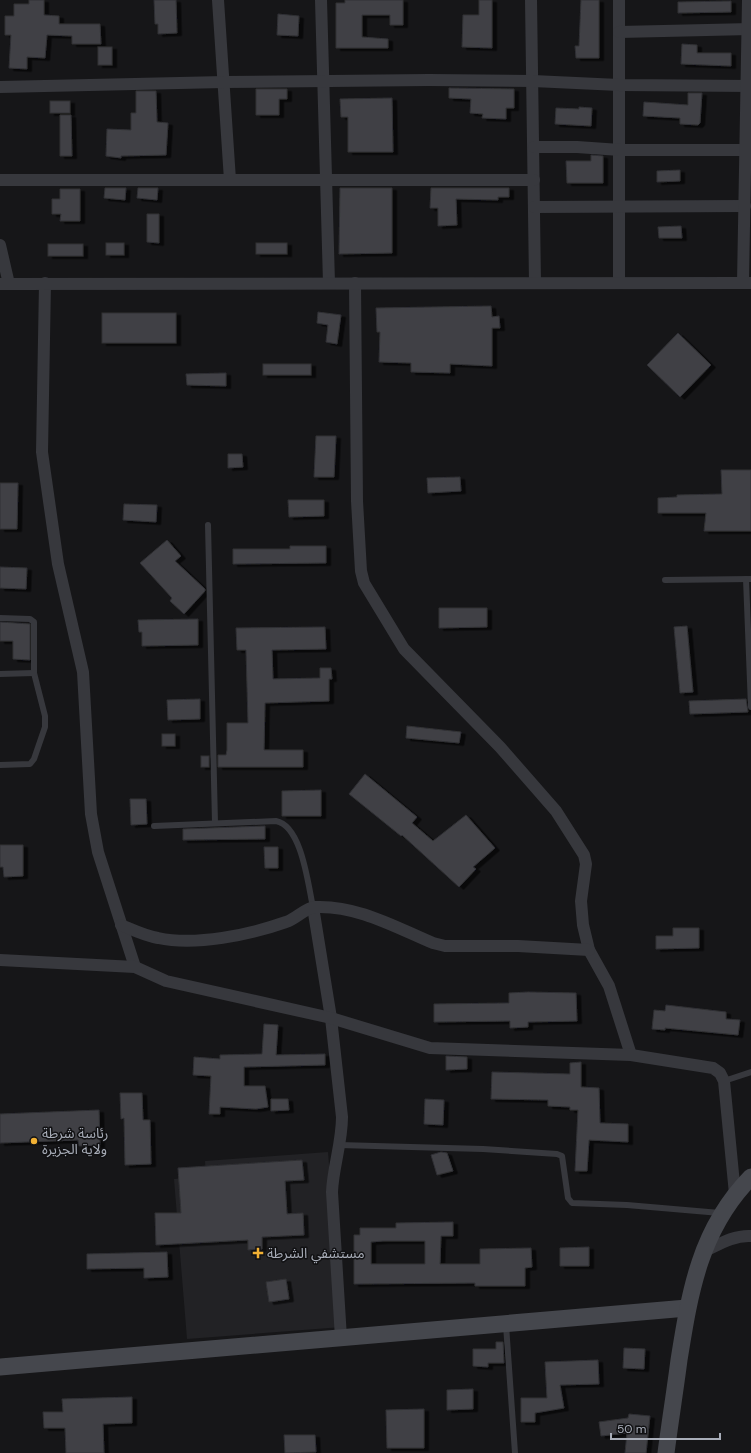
<svg xmlns="http://www.w3.org/2000/svg" width="751" height="1453" viewBox="0 0 751 1453" font-family="'DM Sans','Noto Sans Arabic',sans-serif">
<defs>
<filter id="shadow"><feDropShadow dx="4.5" dy="2.5" stdDeviation="0" flood-color="#0009"/></filter>
</defs>
<rect width="100%" height="100%" fill="#161618"/>
<path fill="#222225" d="M 328,1152 L 342,1327 L 187,1339 L 174,1179 L 206,1176 L 205,1161 Z"/>
<g fill="#404145" stroke="#303034" fill-rule="evenodd" filter="url(#shadow)">
<path d="M 29,0 L 44,0 L 44,15 L 59,16 L 59,24 L 100,24 L 101,44 L 72,44 L 72,36 L 47,35 L 45,58 L 27,57 L 27,69 L 9,68 L 11,35 L 5,35 L 5,16 L 14,16 L 14,4 L 29,4 Z"/>
<path d="M 154,0 L 176,0 L 177,33 L 158,34 L 158,24 L 155,24 Z"/>
<path d="M 345,0 L 403,0 L 403,25 L 390,25 L 390,15 L 362,15 L 362,37 L 388,39 L 388,48 L 336,48 L 336,3 L 345,3 Z"/>
<path d="M 479,0 L 492,0 L 492,48 L 462,47 L 463,15 L 479,15 Z"/>
<path d="M 581,0 L 599,0 L 599,58 L 576,58 L 575,46 L 579,46 Z"/>
<path d="M 731,1 L 731,12 L 678,13 L 678,2 Z"/>
<path d="M 278,14 L 299,16 L 298,36 L 277,35 Z"/>
<path d="M 682,44 L 697,45 L 697,53 L 731,53 L 731,66 L 681,64 Z"/>
<rect x="98" y="47" width="14" height="18"/>
<path d="M 449,88 L 514,89 L 514,108 L 506,108 L 506,119 L 482,118 L 483,114 L 470,113 L 471,99 L 449,98 Z"/>
<path d="M 256,89 L 287,89 L 287,99 L 279,99 L 279,115 L 256,115 Z"/>
<path d="M 136,91 L 156,91 L 157,122 L 168,123 L 166,155 L 121,156 L 121,158 L 106,156 L 107,129 L 131,130 L 131,113 L 136,113 Z"/>
<path d="M 688,93 L 702,93 L 700,123 L 698,125 L 680,124 L 680,118 L 643,116 L 644,102 L 688,105 Z"/>
<path d="M 392,98 L 393,152 L 348,152 L 348,117 L 341,117 L 340,99 Z"/>
<rect x="50" y="101" width="20" height="12"/>
<path d="M 579,107 L 592,108 L 591,126 L 555,124 L 556,108 L 579,109 Z"/>
<path d="M 60,115 L 71,115 L 72,156 L 60,156 Z"/>
<path d="M 591,155 L 603,156 L 603,183 L 567,183 L 566,161 L 591,161 Z"/>
<path d="M 680,170 L 680,181 L 657,182 L 657,171 Z"/>
<path d="M 105,188 L 126,188 L 125,200 L 104,198 Z"/>
<path d="M 138,188 L 158,188 L 157,200 L 137,198 Z"/>
<path d="M 340,188 L 392,188 L 392,253 L 339,254 Z"/>
<path d="M 431,188 L 509,188 L 509,197 L 498,197 L 498,200 L 456,199 L 457,225 L 438,226 L 438,208 L 430,208 Z"/>
<path d="M 60,189 L 80,189 L 80,221 L 60,221 L 61,214 L 52,214 L 52,199 L 60,199 Z"/>
<path d="M 147,214 L 159,214 L 159,243 L 147,242 Z"/>
<path d="M 681,226 L 682,238 L 659,238 L 658,227 Z"/>
<rect x="106" y="243" width="18" height="12"/>
<rect x="256" y="243" width="31" height="11"/>
<rect x="48" y="244" width="35" height="12"/>
<path d="M 491,306 L 492,317 L 499,316 L 500,328 L 492,328 L 492,366 L 450,364 L 450,373 L 411,372 L 411,363 L 379,362 L 380,332 L 377,332 L 376,308 Z"/>
<path d="M 318,312 L 341,315 L 337,344 L 326,342 L 328,325 L 317,323 Z"/>
<rect x="102" y="313" width="74" height="30"/>
<path d="M 678,333 L 711,365 L 680,397 L 647,365 Z"/>
<rect x="263" y="364" width="48" height="11"/>
<path d="M 226,373 L 226,386 L 187,385 L 186,374 Z"/>
<path d="M 316,436 L 336,436 L 334,477 L 314,477 Z"/>
<path d="M 228,454 L 242,454 L 243,467 L 228,468 Z"/>
<path d="M 721,470 L 751,470 L 751,531 L 704,531 L 706,513 L 658,513 L 658,498 L 677,497 L 677,495 L 722,494 Z"/>
<path d="M 460,477 L 461,491 L 428,493 L 427,478 Z"/>
<path d="M 0,483 L 18,483 L 17,529 L 0,529 Z"/>
<path d="M 288,500 L 324,500 L 324,516 L 289,517 Z"/>
<path d="M 124,504 L 157,505 L 156,522 L 123,520 Z"/>
<path d="M 167,540 L 181,556 L 175,561 L 205,589 L 205,591 L 184,614 L 170,601 L 172,598 L 140,563 Z"/>
<path d="M 290,546 L 326,546 L 326,563 L 233,564 L 233,549 L 290,549 Z"/>
<path d="M 0,567 L 27,568 L 26,589 L 0,588 Z"/>
<path d="M 439,608 L 487,608 L 487,627 L 439,628 Z"/>
<path d="M 198,619 L 198,645 L 142,646 L 142,632 L 139,632 L 138,620 Z"/>
<path d="M 0,622 L 30,624 L 30,660 L 13,659 L 13,641 L 0,641 Z"/>
<path d="M 687,626 L 693,692 L 680,693 L 674,627 Z"/>
<path d="M 325,627 L 326,649 L 272,650 L 273,679 L 320,678 L 320,668 L 331,668 L 332,679 L 329,679 L 329,701 L 265,703 L 264,750 L 303,750 L 303,767 L 218,767 L 218,755 L 226,755 L 227,750 L 227,723 L 248,723 L 246,650 L 237,650 L 236,628 Z"/>
<path d="M 200,699 L 200,719 L 168,720 L 167,700 Z"/>
<path d="M 746,699 L 748,712 L 690,714 L 689,701 Z"/>
<path d="M 407,726 L 461,732 L 459,743 L 406,738 Z"/>
<rect x="162" y="734" width="13" height="12"/>
<rect x="201" y="756" width="8" height="11"/>
<path d="M 365,774 L 417,817 L 412,823 L 433,841 L 466,815 L 495,848 L 473,867 L 476,869 L 459,887 L 402,835 L 401,836 L 349,794 Z"/>
<path d="M 321,790 L 321,816 L 282,816 L 282,791 Z"/>
<path d="M 130,799 L 146,799 L 147,824 L 131,825 Z"/>
<path d="M 265,826 L 265,839 L 183,840 L 183,829 Z"/>
<path d="M 0,845 L 23,845 L 23,876 L 4,877 L 3,867 L 0,867 Z"/>
<path d="M 264,847 L 278,847 L 278,868 L 265,868 Z"/>
<path d="M 673,928 L 699,928 L 699,948 L 656,949 L 656,936 L 673,936 Z"/>
<path d="M 528,992 L 576,993 L 577,1021 L 528,1022 L 528,1027 L 510,1028 L 510,1021 L 434,1022 L 434,1004 L 509,1003 L 509,993 Z"/>
<path d="M 666,1005 L 726,1012 L 726,1019 L 740,1020 L 738,1035 L 665,1028 L 665,1030 L 652,1029 L 654,1010 L 665,1011 Z"/>
<path d="M 264,1024 L 278,1025 L 276,1055 L 325,1054 L 325,1065 L 244,1067 L 244,1086 L 265,1086 L 268,1107 L 256,1109 L 220,1107 L 220,1114 L 209,1114 L 211,1076 L 193,1075 L 194,1057 L 220,1059 L 220,1055 L 262,1054 Z"/>
<path d="M 446,1056 L 467,1057 L 467,1069 L 446,1070 Z"/>
<path d="M 581,1062 L 581,1087 L 599,1088 L 600,1123 L 628,1124 L 628,1142 L 589,1140 L 587,1171 L 575,1171 L 578,1110 L 570,1110 L 570,1107 L 548,1106 L 548,1100 L 491,1099 L 492,1072 L 570,1074 L 570,1063 Z"/>
<path d="M 120,1093 L 142,1093 L 143,1120 L 150,1120 L 151,1164 L 125,1165 L 124,1118 L 121,1119 Z"/>
<path d="M 271,1099 L 288,1099 L 289,1110 L 271,1111 Z"/>
<path d="M 425,1099 L 444,1100 L 443,1125 L 424,1124 Z"/>
<path d="M 99,1110 L 100,1145 L 79,1146 L 78,1140 L 0,1143 L 0,1114 Z"/>
<path d="M 441,1152 L 447,1153 L 453,1171 L 437,1175 L 431,1155 Z"/>
<path d="M 302,1160 L 304,1180 L 285,1181 L 287,1214 L 303,1213 L 304,1235 L 262,1237 L 262,1249 L 248,1250 L 248,1240 L 156,1245 L 155,1213 L 181,1213 L 178,1168 Z"/>
<path d="M 453,1222 L 453,1236 L 441,1236 L 440,1264 L 480,1264 L 480,1249 L 531,1248 L 532,1267 L 525,1268 L 525,1286 L 475,1286 L 475,1283 L 354,1284 L 354,1235 L 360,1235 L 360,1228 L 396,1228 L 396,1223 ZM 383,1241 L 425,1241 L 425,1264 L 371,1264 L 371,1242 Z"/>
<path d="M 589,1247 L 589,1266 L 560,1266 L 560,1248 Z"/>
<path d="M 167,1252 L 168,1277 L 144,1278 L 144,1268 L 87,1269 L 87,1254 Z"/>
<path d="M 286,1279 L 289,1299 L 269,1302 L 266,1282 Z"/>
<path d="M 496,1342 L 503,1342 L 504,1363 L 488,1363 L 488,1367 L 473,1366 L 473,1349 L 496,1349 Z"/>
<path d="M 624,1348 L 645,1349 L 644,1369 L 623,1368 Z"/>
<path d="M 598,1360 L 599,1384 L 560,1385 L 564,1408 L 535,1413 L 535,1422 L 521,1422 L 521,1398 L 547,1398 L 545,1362 Z"/>
<path d="M 473,1389 L 473,1409 L 447,1410 L 447,1390 Z"/>
<path d="M 132,1397 L 132,1423 L 103,1424 L 104,1453 L 66,1453 L 65,1428 L 44,1428 L 43,1412 L 63,1412 L 62,1399 Z"/>
<path d="M 424,1409 L 424,1448 L 387,1448 L 386,1410 Z"/>
<path d="M 629,1414 L 650,1416 L 646,1453 L 625,1453 L 627,1433 L 601,1436 L 599,1422 L 628,1418 Z"/>
<path d="M 284,1435 L 315,1435 L 316,1452 L 285,1453 Z"/>
</g>
<g fill="none" stroke-linecap="round" stroke-linejoin="round">
<g stroke="#37383d" stroke-width="6">
<path d="M 208,525 L 215,823"/>
<path d="M 746,579 L 751,707"/>
<path d="M 665,580 L 751,579"/>
<path d="M 0,618 L 30,619 L 34,622 L 34,673 L 45,716 L 45,727 L 34,759 L 30,764 L 0,765"/>
<path d="M 0,674 L 34,673"/>
<path d="M 154,826 L 276,821 C 302,826 308,885 313,907"/>
<path d="M 724,1081 L 751,1072"/>
<path d="M 339,1145 L 483,1149 L 557,1154 L 562,1156 L 568,1198 L 572,1203 L 627,1205 L 720,1213"/>
<path d="M 506,1325 L 515,1453"/>
</g>
<g stroke="#37383d" stroke-width="12">
<path d="M 218,0 L 230,180"/>
<path d="M 321,0 L 329,283"/>
<path d="M 531,0 L 535,283"/>
<path d="M 619,0 L 619,283"/>
<path d="M 619,32 L 751,29"/>
<path d="M 0,87 L 224,82 L 429,80 L 533,81 L 619,85 L 751,86"/>
<path d="M 534,147 L 577,147 L 620,150 L 746,150"/>
<path d="M 0,180 L 534,180"/>
<path d="M 534,207 L 745,206"/>
<path d="M 0,245 L 9,284"/>
<path d="M 45,283 L 42,452 L 58,564 L 83,672 L 91,814 L 98,852 L 135,967"/>
<path d="M 355,283 L 357,501 L 361,571 L 364,583 L 404,649 L 500,747 L 556,811 L 584,855 L 586,864 L 581,901 L 583,925 L 589,950 L 609,986 L 631,1055"/>
<path d="M 743,283 L 748,0"/>
<path d="M 0,284 L 751,283"/>
<path d="M 313,907 L 331,1018 L 342,1117 C 342,1143 333,1167 332,1192 L 341,1338"/>
<path d="M 121,925 C 133,930 145,936 158,938 C 196,946 249,935 286,922 C 296,919 305,908 315,907 C 357,905 395,927 433,943 L 445,946 L 518,946 L 589,950"/>
<path d="M 0,960 L 135,967 L 166,981 L 331,1018 L 430,1048 L 631,1055 L 713,1068 L 720,1073 L 724,1081 L 735,1194"/>
<path d="M 703,1252 C 718,1245 733,1235 751,1236"/>
</g>
<g stroke="#45474d" stroke-width="17">
<path d="M 0,1367 L 687,1308"/>
<path d="M 666,1453 C 670,1422 675,1391 679,1360 C 690,1291 700,1229 751,1177"/>
</g>
</g>
<g fill="#f2b134" stroke="#111113" stroke-width="1.5">
<circle cx="34" cy="1141" r="4"/>
<path d="M256 1247h4v4h4v4h-4v4h-4v-4h-4v-4h4z"/>
</g>
<g text-anchor="middle" stroke-width="3" stroke-linejoin="round" paint-order="stroke">
<g font-size="14" fill="#a8adb8" stroke="#111113" text-anchor="start">
<text x="42" y="1138">رئاسة شرطة<tspan x="42" dy="16">ولاية الجزيرة</tspan></text>
<text x="267" y="1258">مستشفي الشرطة</text>
</g>
</g>
<path d="M611 1433v6h109v-6" fill="none" stroke="#a8adb8" stroke-width="2"/>
<text x="617" y="1433" font-size="12" fill="#a8adb8" stroke="#111113" stroke-width="3" paint-order="stroke">50 m</text>
</svg>
